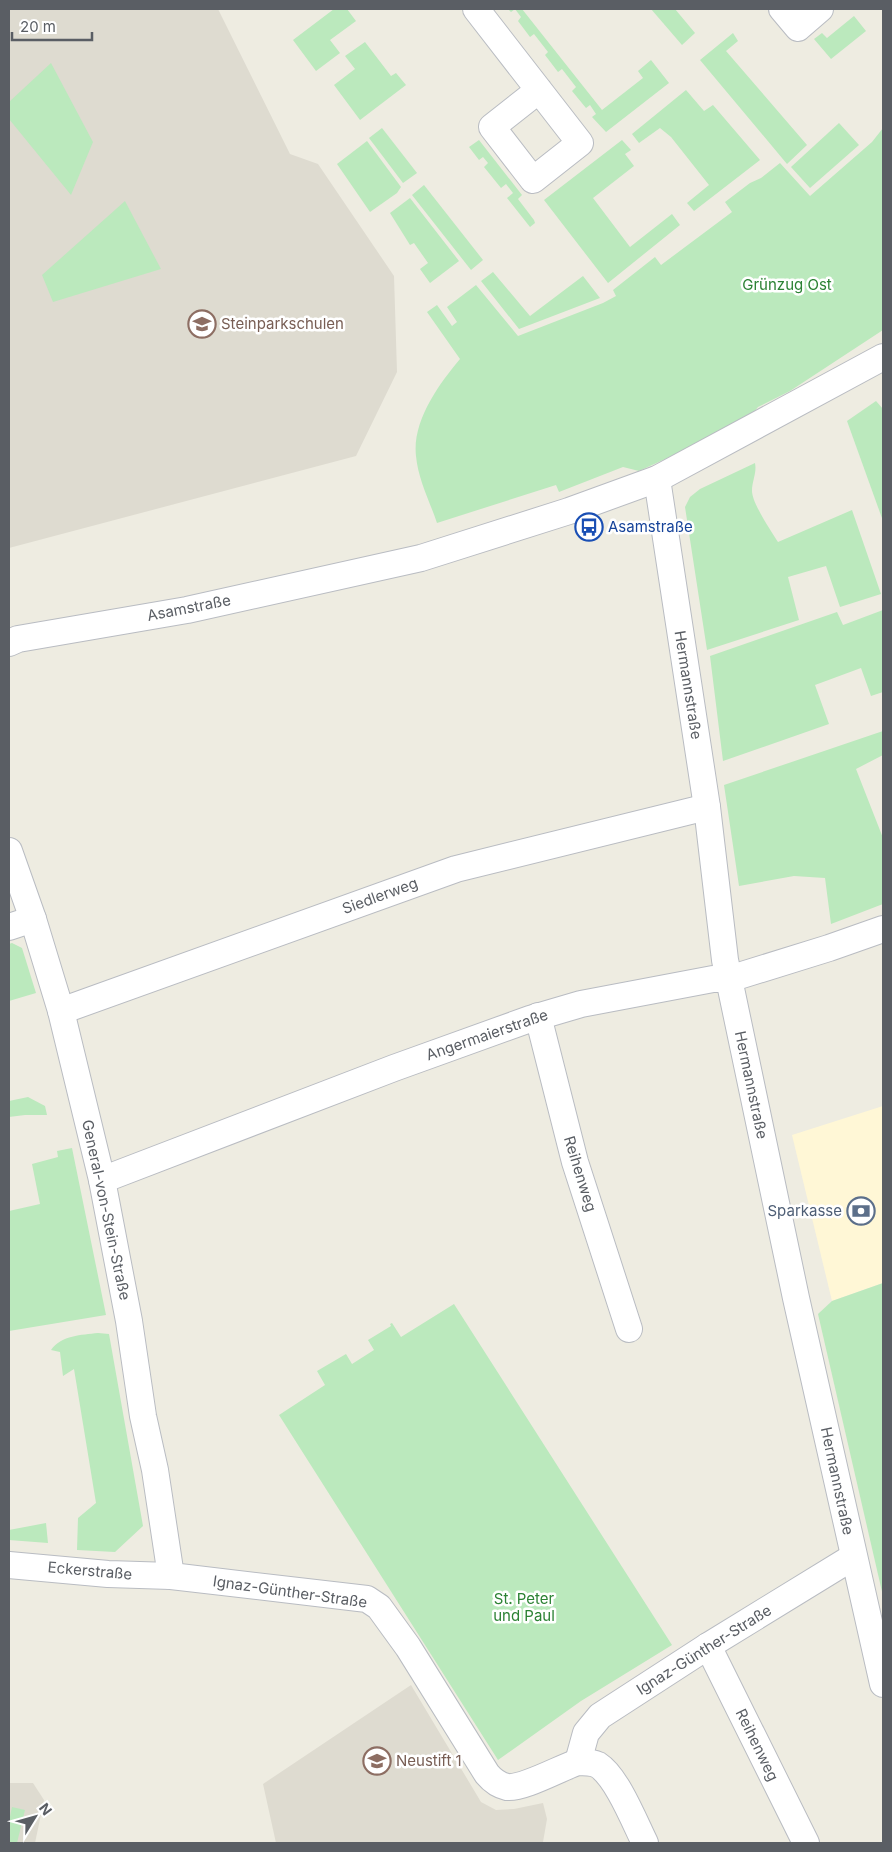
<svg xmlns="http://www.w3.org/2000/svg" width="892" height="1852" viewBox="0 0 892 1852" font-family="Inter,sans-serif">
<rect width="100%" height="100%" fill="#eeece1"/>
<path fill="#fff7d6" d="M 883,1106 L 883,1283 L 832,1301 L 792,1135 Z"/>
<g fill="#dedbd0">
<path d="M 9,9 L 218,9 L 290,154 L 318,164 L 394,276 L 397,372 L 356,456 L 9,548 Z"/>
<path d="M 411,1685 L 481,1802 L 496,1810 L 514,1809 L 543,1803 L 547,1819 L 543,1842 L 276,1843 L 263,1784 Z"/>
<path d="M 9,1783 L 33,1783 L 44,1800 L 35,1843 L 9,1843 Z"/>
</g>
<g fill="#bbe9bd">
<path d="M 334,9 L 347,9 L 356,21 L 330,40 L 340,53 L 316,71 L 293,40 Z"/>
<path d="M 508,9 L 522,9 L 602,110 L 643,78 L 638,71 L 651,60 L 669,83 L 606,132 L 592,117 L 596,114 L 590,105 L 586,108 L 572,91 L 576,87 L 562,69 L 558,72 L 545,55 L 548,52 L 534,34 L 530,37 L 518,21 L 521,17 L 515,9 L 511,12 Z"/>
<path d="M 651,9 L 675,9 L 695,33 L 682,45 Z"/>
<path d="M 854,16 L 866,31 L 831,59 L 814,39 L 822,33 L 827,38 Z"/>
<path d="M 733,33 L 738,41 L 726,51 L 807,145 L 787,164 L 700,60 Z"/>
<path d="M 365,42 L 391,76 L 396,73 L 406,85 L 360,120 L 334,85 L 355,69 L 345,56 Z"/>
<path d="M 51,63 L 93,142 L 71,195 L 9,119 L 9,102 Z"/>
<path d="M 686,90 L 704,111 L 713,105 L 760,160 L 694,211 L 687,203 L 709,185 L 671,137 L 660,128 L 639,143 L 632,134 Z"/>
<path d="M 839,123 L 859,145 L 810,188 L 791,167 Z"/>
<path d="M 382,128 L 417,173 L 403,183 L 369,138 Z"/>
<path d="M 883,128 L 883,330 L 790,391 L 758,407 L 746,422 L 639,471 L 623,467 L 559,492 L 556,485 L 437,523 C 430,502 418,479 416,456 C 412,421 439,384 460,359 L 427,312 L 437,305 L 452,326 L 457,322 L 447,307 L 476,285 L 518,336 L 603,303 L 616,296 L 613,290 L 655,257 L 661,265 L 732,212 L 725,202 L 750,183 L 761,178 L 780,163 L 810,196 L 872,142 Z"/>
<path d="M 479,140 L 522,195 L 518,199 L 534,220 L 535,223 L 530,227 L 507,198 L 513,193 L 506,184 L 501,188 L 484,167 L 488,163 L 483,157 L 479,160 L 469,147 Z"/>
<path d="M 622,140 L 631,150 L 625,154 L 634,166 L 593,198 L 630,247 L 672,214 L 680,225 L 608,283 L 544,200 Z"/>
<path d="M 367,141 L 401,187 L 397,193 L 370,212 L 337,164 Z"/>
<path d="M 424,185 L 483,260 L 471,270 L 412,195 Z"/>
<path d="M 410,198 L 459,261 L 430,283 L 420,269 L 428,263 L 414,243 L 410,245 L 390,213 Z"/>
<path d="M 125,201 L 161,269 L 53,302 L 42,275 Z"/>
<path d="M 493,272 L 530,316 L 583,276 L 600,298 L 519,329 L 481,281 Z"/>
<path d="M 876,401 L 883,409 L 883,521 L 847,421 Z"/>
<path d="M 755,463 C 757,473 752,481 752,491 C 752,503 771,531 778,542 L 852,510 L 881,594 L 840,607 L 826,566 L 788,577 L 799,620 L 707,650 L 685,507 L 690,497 L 700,489 Z"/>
<path d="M 883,610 L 883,692 L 871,696 L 861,668 L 815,685 L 829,724 L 723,761 L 710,656 L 837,612 L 843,625 Z"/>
<path d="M 883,731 L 883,755 L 856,769 L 883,838 L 883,904 L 831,924 L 825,878 L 794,876 L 739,886 L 724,785 Z"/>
<path d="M 12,943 L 22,948 L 36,993 L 9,1001 L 9,944 Z"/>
<path d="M 28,1097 L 45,1106 L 47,1115 L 25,1115 L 9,1117 L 9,1101 Z"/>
<path d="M 72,1148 L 106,1315 L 9,1331 L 9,1211 L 40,1204 L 32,1164 L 58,1157 L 57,1151 Z"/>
<path d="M 883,1283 L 883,1596 L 818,1314 L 832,1301 Z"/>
<path d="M 454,1304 L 672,1645 L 581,1701 L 498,1760 L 279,1415 L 325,1385 L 317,1371 L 346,1354 L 352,1364 L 374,1350 L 368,1340 L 391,1326 L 390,1324 L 392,1323 L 401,1337 Z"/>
<path d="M 98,1333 L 109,1334 L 143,1526 L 115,1552 L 77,1550 L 78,1518 L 96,1503 L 74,1369 L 63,1376 L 60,1352 L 51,1350 C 62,1335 81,1335 98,1333 Z"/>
<path d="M 46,1523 L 48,1543 L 9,1540 L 9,1530 Z"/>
<path d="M 12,1807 L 25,1810 L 17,1843 L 9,1843 L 9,1821 Z"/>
</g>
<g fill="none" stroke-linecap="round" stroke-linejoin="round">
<g stroke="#b9bcc2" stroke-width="28">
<g id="street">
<path d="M 476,9 L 580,143 L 533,180 L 492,127 L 539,90"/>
<path d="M 782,9 L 798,28 L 820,9"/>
<path d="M 657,479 L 707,807 L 725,960 L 796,1298 L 883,1684"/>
<path d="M 9,643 L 18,639 L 187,610 L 421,558 L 569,511 L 657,479 L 883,357"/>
<path d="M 9,851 L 33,919 L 61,1011 L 102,1180 L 129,1321 L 143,1416 L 155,1470 L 171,1576"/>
<path d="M 9,927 L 33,919"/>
<path d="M 61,1011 L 456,869 L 707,807"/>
<path d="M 538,1016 L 575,1162 L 629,1329"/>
<path d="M 102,1180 L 394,1068 L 530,1019 L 581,1004 L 713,979 L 729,979 L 829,948 L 883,929"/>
<path d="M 9,1565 L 108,1574 L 171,1576 L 367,1599 L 379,1607 L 408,1647 L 487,1774 C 492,1780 498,1785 507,1787 C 523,1789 560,1768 578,1762 C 585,1762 592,1762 598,1765 C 617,1777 635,1823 645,1843"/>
<path d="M 708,1646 L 806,1843"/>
<path d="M 578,1762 L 586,1733 L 600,1716 L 708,1646 L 853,1557"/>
</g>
</g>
<use href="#street" stroke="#fff" stroke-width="26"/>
</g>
<defs>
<g id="school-ring" transform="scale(1.4375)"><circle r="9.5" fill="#fff" stroke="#8d6e63" stroke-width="1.5"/><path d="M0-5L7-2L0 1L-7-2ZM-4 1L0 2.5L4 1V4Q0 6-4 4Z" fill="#8d6e63"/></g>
<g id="bus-ring" transform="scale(1.4375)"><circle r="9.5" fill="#fff" stroke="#1a4fb4" stroke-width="1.5"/><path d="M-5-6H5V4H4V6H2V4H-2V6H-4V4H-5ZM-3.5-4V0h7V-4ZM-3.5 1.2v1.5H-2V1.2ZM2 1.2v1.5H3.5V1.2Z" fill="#1a4fb4"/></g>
<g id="bank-ring" transform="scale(1.4375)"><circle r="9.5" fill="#fff" stroke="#5c6f8a" stroke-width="1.5"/><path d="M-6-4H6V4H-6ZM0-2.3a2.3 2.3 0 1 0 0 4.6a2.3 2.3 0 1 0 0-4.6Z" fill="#5c6f8a"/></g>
</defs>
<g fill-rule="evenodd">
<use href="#school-ring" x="202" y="324"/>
<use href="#bus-ring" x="589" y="527"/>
<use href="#bank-ring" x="861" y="1211"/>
<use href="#school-ring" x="377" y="1761"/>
</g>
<g text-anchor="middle" stroke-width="5" stroke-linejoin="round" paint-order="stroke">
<g font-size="15" fill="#2c8234" stroke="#fff">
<text x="787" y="290">Grünzug Ost</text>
<text x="524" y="1604">St. Peter<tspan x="524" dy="17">und Paul</tspan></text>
</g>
<g font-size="15" fill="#785e54" stroke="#fff" text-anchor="start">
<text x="221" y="329">Steinparkschulen</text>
<text x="396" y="1766">Neustift 1</text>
</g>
<g font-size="15" fill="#164399" stroke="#fff" text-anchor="start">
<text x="608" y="532">Asamstraße</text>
</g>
<g font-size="15" fill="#5a5e64" stroke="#fff">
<text transform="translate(189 608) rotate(-11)" y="5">Asamstraße</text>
<text transform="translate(688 685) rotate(81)" y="5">Hermannstraße</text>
<text transform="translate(380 896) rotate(-20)" y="5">Siedlerweg</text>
<text transform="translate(487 1035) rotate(-19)" y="5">Angermaierstraße</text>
<text transform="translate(751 1085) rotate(78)" y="5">Hermannstraße</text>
<text transform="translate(580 1174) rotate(73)" y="5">Reihenweg</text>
<text transform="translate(106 1210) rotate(78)" y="5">General-von-Stein-Straße</text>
<text transform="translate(837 1481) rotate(78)" y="5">Hermannstraße</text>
<text transform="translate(90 1571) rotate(5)" y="5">Eckerstraße</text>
<text transform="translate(290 1592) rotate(8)" y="5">Ignaz-Günther-Straße</text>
<text transform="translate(704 1650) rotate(-32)" y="5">Ignaz-Günther-Straße</text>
<text transform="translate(757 1745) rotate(64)" y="5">Reihenweg</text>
</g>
<g font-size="15" fill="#4e5e75" stroke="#fff" text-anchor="end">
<text x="842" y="1216">Sparkasse</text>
</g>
</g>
<rect width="892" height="1852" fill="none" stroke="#5a5e64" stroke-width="20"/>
<g transform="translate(35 1817) rotate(53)" stroke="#ffffff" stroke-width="4" paint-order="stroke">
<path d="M0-4L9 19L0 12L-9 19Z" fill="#5a5e64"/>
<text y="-8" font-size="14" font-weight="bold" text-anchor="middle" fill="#5a5e64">N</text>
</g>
<path d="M12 32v8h80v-8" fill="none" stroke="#5a5e64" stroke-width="2.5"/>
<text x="20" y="32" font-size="15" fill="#5a5e64" stroke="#ffffff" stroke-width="4" paint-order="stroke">20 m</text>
</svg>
